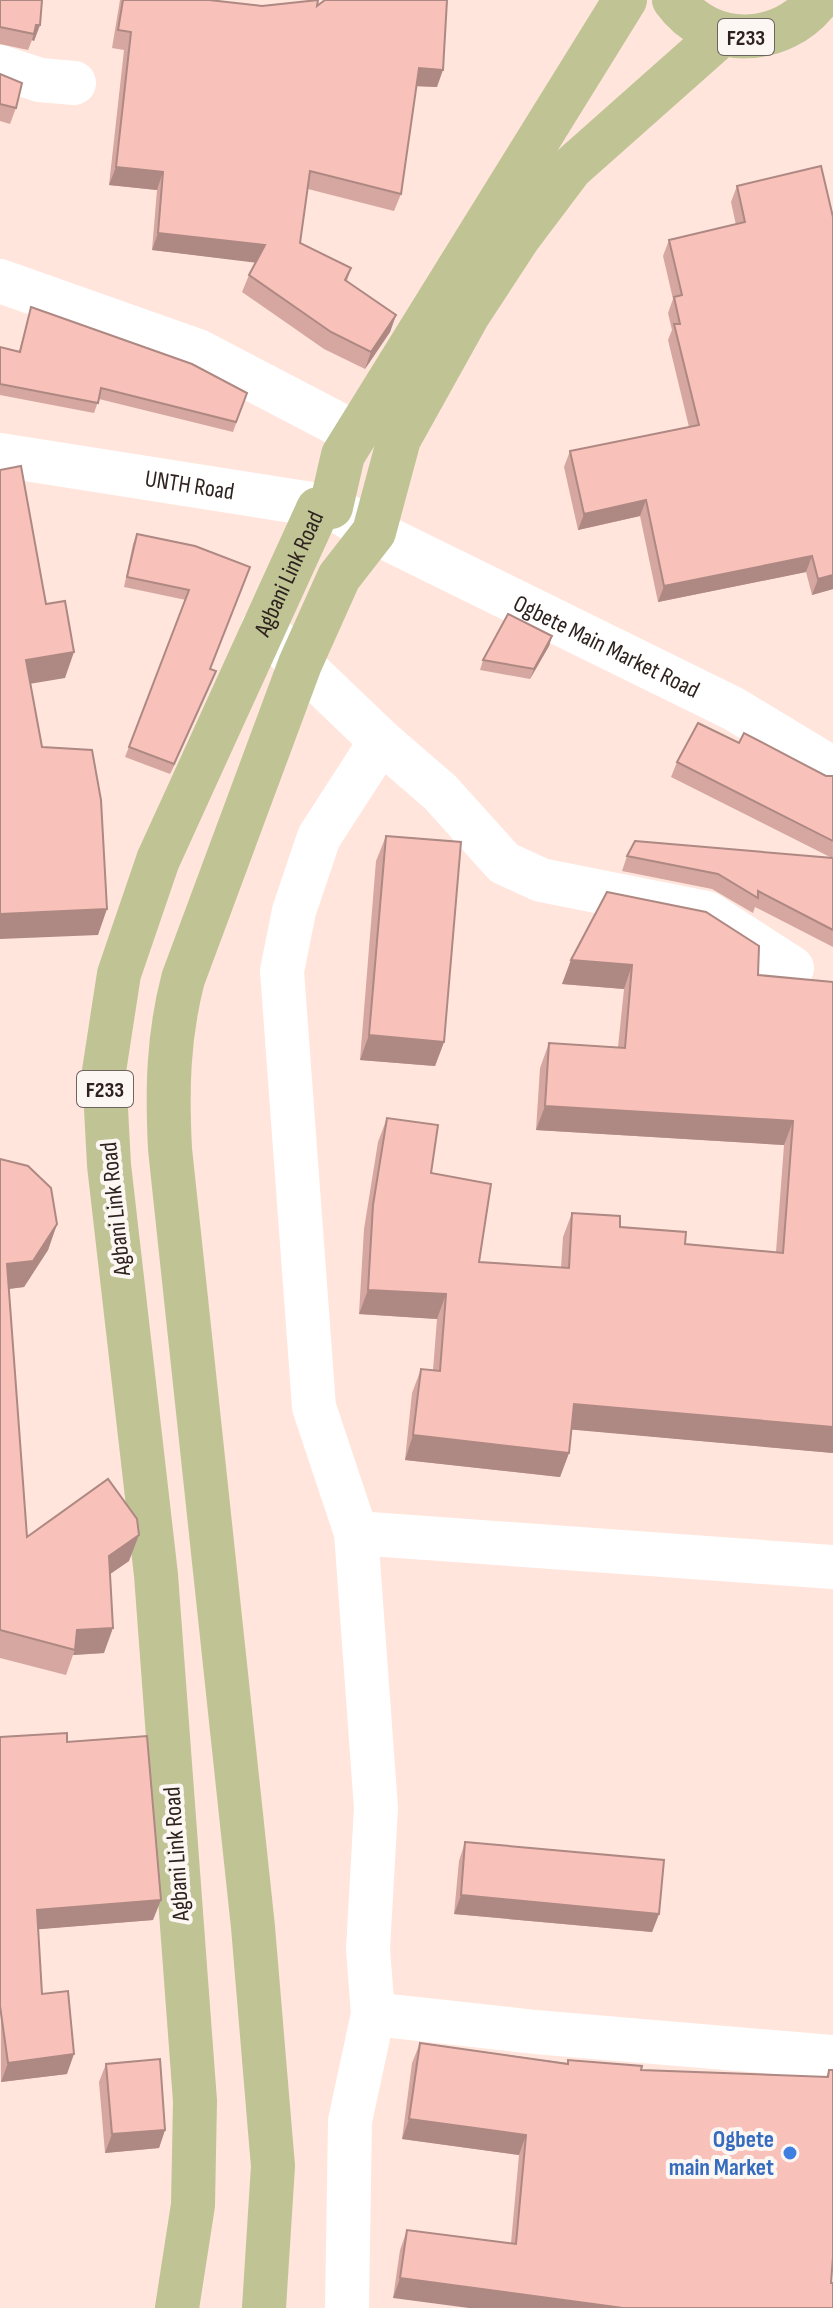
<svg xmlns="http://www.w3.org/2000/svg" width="833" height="2308" viewBox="0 0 833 2308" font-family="'Sofia Sans Condensed',sans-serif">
<rect width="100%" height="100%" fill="#ffe5dc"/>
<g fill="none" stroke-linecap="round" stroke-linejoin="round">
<g stroke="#fff" stroke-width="44">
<path d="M 0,67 L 40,80 L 74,83"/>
<path d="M 0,281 L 198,351 L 355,433"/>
<path id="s1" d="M 0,455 L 331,507 L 374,532 L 734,709 L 833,769"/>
<path d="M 263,628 L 381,741 L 440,792 L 504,863 L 541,880 L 707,913 L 792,968"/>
<path d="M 356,1533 L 833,1567"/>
<path d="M 373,2014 L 368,1949 L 376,1808 L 356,1533 L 314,1407 L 282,971 L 294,911 L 319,837 L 381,741"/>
<path d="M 347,2308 L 350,2121 L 373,2014 L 535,2032 L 833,2057"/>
</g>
<g stroke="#c0c495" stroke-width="44">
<path d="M 674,0 C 710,50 782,47 818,0"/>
<path id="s2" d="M 177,2308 L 193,2205 L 195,2101 L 156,1575 L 109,1165 L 104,1071 L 119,974 L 158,860 L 318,509 L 331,507 L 343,455 L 625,0"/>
<path d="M 264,2308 L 273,2166 L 270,2131 L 253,1927 L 170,1149 C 167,1089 168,1037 183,979 L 300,664 L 339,577 L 374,532 L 399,439 L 468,315 L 519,237 L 571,168 L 722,34"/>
</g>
</g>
<g fill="#d5a7a0">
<path d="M 0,0 L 40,25 L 34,41 L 32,40 L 28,50 L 0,44 Z"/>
<path d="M 120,0 L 209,0 L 262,6 L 317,6 L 437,87 L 416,86 L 401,194 L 394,211 L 308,189 L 300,243 L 351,268 L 347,281 L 396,315 L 390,332 L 365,369 L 324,349 L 242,292 L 249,275 L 255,262 L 152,250 L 157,190 L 109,185 L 124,50 L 112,48 Z"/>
<path d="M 0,74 L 16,108 L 10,124 L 0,121 Z"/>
<path d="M 737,186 L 833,217 L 833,589 L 812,595 L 806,572 L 658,602 L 640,516 L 578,530 L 564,467 L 570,451 L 689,427 L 668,340 L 672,330 L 668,313 L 673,299 L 663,256 L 669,240 L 736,225 L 731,202 Z"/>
<path d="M 31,307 L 247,393 L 233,432 L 99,399 L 94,413 L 0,395 L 0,347 L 19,351 Z"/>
<path d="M 137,534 L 195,546 L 210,669 L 216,671 L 170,774 L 125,757 L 186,600 L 124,587 L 133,544 Z"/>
<path d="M 552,636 L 549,646 L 530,679 L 480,670 L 483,660 Z"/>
<path d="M 739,743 L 826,776 L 833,776 L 833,947 L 755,907 L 753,913 L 712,889 L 622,871 L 627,856 L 832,858 L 671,777 L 677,762 Z"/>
<path d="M 386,836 L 444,1042 L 435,1066 L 360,1060 L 376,861 Z"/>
<path d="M 571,960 L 833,982 L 833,1453 L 571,1429 L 569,1453 L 560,1477 L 405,1460 L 412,1393 L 421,1369 L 433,1370 L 437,1319 L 359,1314 L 364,1229 L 378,1142 L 387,1118 L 431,1173 L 479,1262 L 561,1268 L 563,1237 L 572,1213 L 685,1244 L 776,1252 L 784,1145 L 536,1130 L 540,1068 L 549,1043 L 618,1047 L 624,989 L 562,984 Z"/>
<path d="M 0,1159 L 57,1224 L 48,1250 L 24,1287 L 9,1289 L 27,1537 L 129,1561 L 110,1574 L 104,1653 L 73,1655 L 66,1675 L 0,1658 Z"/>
<path d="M 0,1737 L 67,1742 L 153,1920 L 38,1929 L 42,1994 L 67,2074 L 1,2082 Z"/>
<path d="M 465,1842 L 659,1914 L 652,1932 L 454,1914 L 459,1861 Z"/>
<path d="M 420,2043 L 567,2063 L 568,2060 L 641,2070 L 826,2077 L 829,2070 L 833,2257 L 393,2298 L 400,2250 L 407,2230 L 511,2243 L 519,2155 L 402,2139 L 412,2063 Z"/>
<path d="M 106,2064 L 165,2130 L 159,2148 L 105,2153 L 99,2082 Z"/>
</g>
<g fill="#ae8882">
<path d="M 36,25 L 40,25 L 34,41 L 32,40 Z"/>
<path d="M 419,68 L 443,70 L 437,87 L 412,86 Z"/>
<path d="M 116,167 L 163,172 L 157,190 L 109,185 Z"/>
<path d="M 158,233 L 265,245 L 258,263 L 152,250 Z"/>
<path d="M 396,315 L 390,332 L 365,369 L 371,352 Z"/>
<path d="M 646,500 L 640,516 L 578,530 L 584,514 Z"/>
<path d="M 812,556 L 806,572 L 658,602 L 664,586 Z"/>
<path d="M 833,575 L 833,589 L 812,595 L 818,579 Z"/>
<path d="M 552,636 L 549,646 L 530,679 L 534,669 Z"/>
<path d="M 74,652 L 65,678 L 17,686 L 26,660 Z"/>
<path d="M 216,671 L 212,681 L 170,774 L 174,764 Z"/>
<path d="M 107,909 L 98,935 L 0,939 L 0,914 Z"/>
<path d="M 571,960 L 632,965 L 624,989 L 562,984 Z"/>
<path d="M 369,1035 L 444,1042 L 435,1066 L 360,1060 Z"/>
<path d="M 545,1106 L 793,1121 L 784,1145 L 536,1130 Z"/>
<path d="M 57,1224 L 48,1250 L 24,1287 L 0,1290 L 7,1264 Z"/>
<path d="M 368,1290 L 446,1294 L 437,1319 L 359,1314 Z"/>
<path d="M 574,1404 L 833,1427 L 833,1453 L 565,1429 Z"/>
<path d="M 413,1435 L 569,1453 L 560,1477 L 405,1460 Z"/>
<path d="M 139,1535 L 129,1561 L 100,1581 L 109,1556 Z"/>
<path d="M 113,1628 L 104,1653 L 73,1655 L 75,1650 L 77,1630 Z"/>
<path d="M 461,1895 L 659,1914 L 652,1932 L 454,1914 Z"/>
<path d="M 161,1900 L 153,1920 L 30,1930 L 37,1910 Z"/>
<path d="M 74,2054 L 67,2074 L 1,2082 L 8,2063 Z"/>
<path d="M 409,2119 L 526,2135 L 519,2155 L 402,2139 Z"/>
<path d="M 165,2130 L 159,2148 L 105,2153 L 112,2134 Z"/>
<path d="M 400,2278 L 623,2308 L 469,2308 L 393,2298 Z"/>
</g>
<g fill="#f8c2ba" stroke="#ae8882" stroke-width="2">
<path d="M 0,0 L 42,0 L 40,25 L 36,25 L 34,34 L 0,27 Z"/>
<path d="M 123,0 L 209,0 L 262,6 L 318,0 L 317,6 L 325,0 L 447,0 L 443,70 L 419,68 L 401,194 L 310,171 L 300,243 L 351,268 L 345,280 L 396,315 L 371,352 L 331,332 L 249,275 L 265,245 L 158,233 L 163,172 L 116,167 L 131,32 L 118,30 Z"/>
<path d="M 0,74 L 22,83 L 16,108 L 0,104 Z"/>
<path d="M 821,166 L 833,217 L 833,575 L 818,579 L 812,556 L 664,586 L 646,500 L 584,514 L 570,451 L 699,425 L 674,324 L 680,324 L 674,297 L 682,295 L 669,240 L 745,222 L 737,186 Z"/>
<path d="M 31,307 L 192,364 L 247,393 L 236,422 L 101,388 L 98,403 L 0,384 L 0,347 L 20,352 Z"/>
<path d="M 21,466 L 46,604 L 65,601 L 74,652 L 26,660 L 42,747 L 92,750 L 101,800 L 107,909 L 0,914 L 0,470 Z"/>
<path d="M 137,534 L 195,546 L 250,567 L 210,669 L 216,671 L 174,764 L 129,747 L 189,590 L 127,577 Z"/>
<path d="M 508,614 L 552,636 L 534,669 L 483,660 Z"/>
<path d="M 698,723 L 739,743 L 744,733 L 826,776 L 833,776 L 833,841 L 677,762 Z"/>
<path d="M 386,836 L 461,842 L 444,1042 L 369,1035 Z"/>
<path d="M 635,841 L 833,858 L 833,930 L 758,891 L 758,898 L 718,874 L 627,856 Z"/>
<path d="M 607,892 L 706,912 L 759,946 L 758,975 L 833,982 L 833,1427 L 574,1404 L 569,1453 L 413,1435 L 421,1369 L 440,1371 L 446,1294 L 368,1290 L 373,1205 L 387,1118 L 438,1125 L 431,1173 L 491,1184 L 479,1262 L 569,1268 L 572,1213 L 620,1216 L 620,1227 L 686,1232 L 685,1244 L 783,1253 L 793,1121 L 545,1106 L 549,1043 L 625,1048 L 632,965 L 571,960 Z"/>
<path d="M 0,1159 L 28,1166 L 51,1188 L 57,1224 L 33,1261 L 7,1264 L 27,1537 L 108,1479 L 137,1519 L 139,1535 L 109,1556 L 113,1628 L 77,1630 L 75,1650 L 0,1630 Z"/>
<path d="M 67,1733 L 67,1742 L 147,1736 L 161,1900 L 37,1910 L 42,1994 L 68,1991 L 74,2054 L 8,2063 L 0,2006 L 0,1737 Z"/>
<path d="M 465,1842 L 664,1860 L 659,1914 L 461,1895 Z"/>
<path d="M 420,2043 L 568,2064 L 568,2060 L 642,2066 L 641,2070 L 828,2077 L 829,2070 L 833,2070 L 833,2257 L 831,2283 L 833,2283 L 833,2308 L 623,2308 L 400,2278 L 407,2230 L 516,2244 L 526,2135 L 409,2119 Z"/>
<path d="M 160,2059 L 165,2130 L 112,2134 L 106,2064 Z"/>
</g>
<circle fill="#3f7fe0" stroke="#fdf7f4" stroke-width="3" cx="790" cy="2153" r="8"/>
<g text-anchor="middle" stroke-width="8" stroke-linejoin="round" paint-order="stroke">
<g fill="#fdf7f4" stroke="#6d635f" stroke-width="2">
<rect x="718" y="19" width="56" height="36" rx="6"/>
<rect x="77" y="1071" width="56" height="36" rx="6"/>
</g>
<g font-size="22" font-weight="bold" fill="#2f231f">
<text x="746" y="45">F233</text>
<text x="105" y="1097">F233</text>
</g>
<g font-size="24" fill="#2f231f" stroke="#fdf7f4">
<text dy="8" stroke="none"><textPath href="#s1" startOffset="192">UNTH Road</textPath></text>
<text dy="8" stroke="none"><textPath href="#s2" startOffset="1776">Agbani Link Road</textPath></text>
<text dy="8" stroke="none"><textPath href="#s1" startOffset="644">Ogbete Main Market Road</textPath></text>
<text transform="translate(115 1209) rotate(-96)" y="8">Agbani Link Road</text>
<text transform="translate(176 1854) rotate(-94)" y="8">Agbani Link Road</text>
</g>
<g font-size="24" font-weight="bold" fill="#366cbe" stroke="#fdf7f4" text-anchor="end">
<text x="774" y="2147">Ogbete<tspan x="774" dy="28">main Market</tspan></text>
</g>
</g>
</svg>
